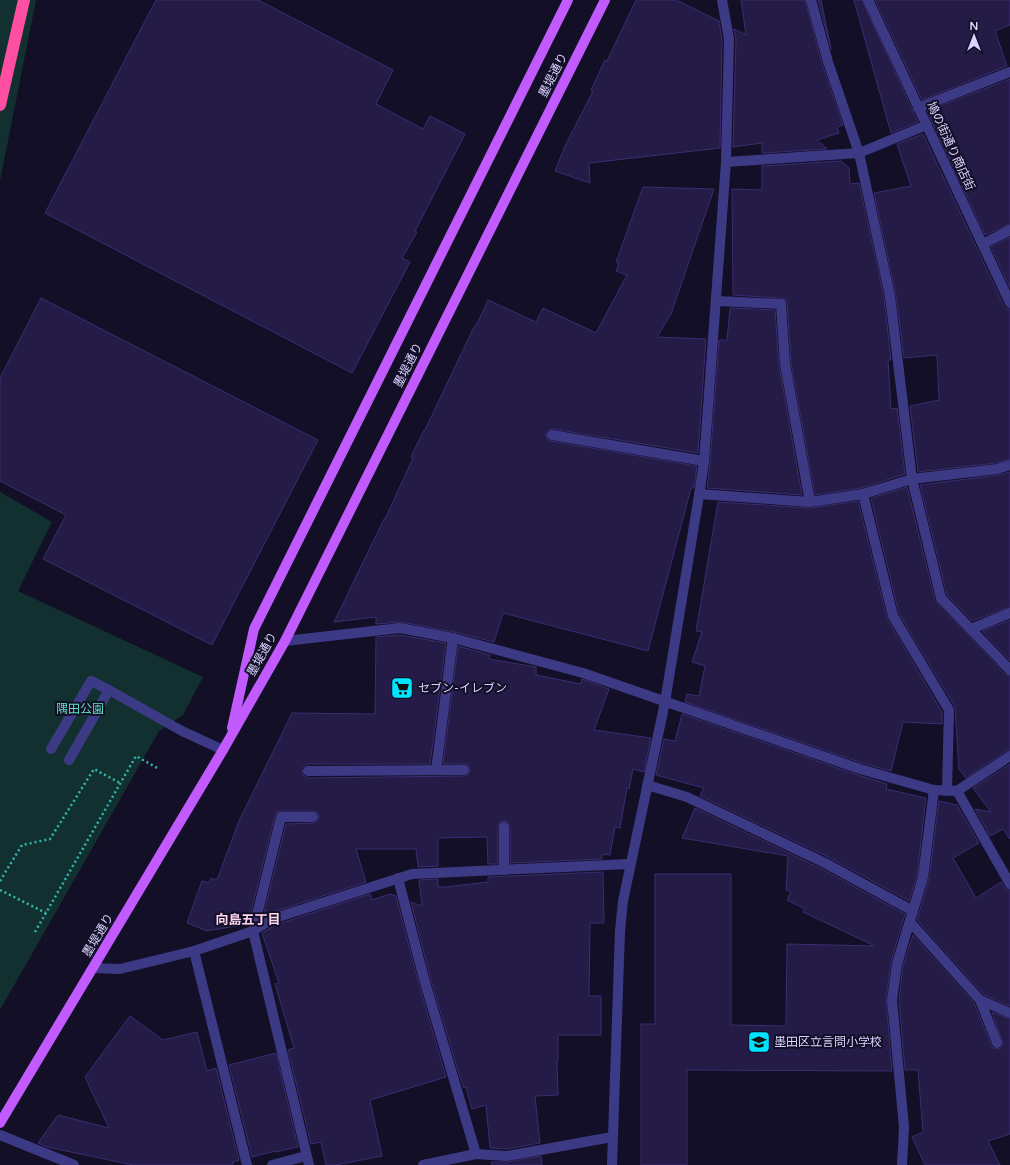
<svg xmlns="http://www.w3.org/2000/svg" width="1010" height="1165" viewBox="0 0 1010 1165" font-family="'Varela Round','Noto Sans JP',sans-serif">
<rect width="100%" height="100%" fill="#130f26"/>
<g fill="#12302f">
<path d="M 0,0 L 36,0 L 0,181 Z"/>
<path d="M 0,492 L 52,522 L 18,591 L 203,677 L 183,715 L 159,731 L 0,1010 Z"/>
</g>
<g fill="#241b47" stroke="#3b2d73">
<path d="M 156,0 L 258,0 L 393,70 L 376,104 L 423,129 L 430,116 L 465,134 L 415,231 L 417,232 L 402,258 L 410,262 L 352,373 L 45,213 Z"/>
<path d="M 636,0 L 676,0 L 719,21 L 722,40 L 720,148 L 589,163 L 590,183 L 555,171 L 565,146 L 593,91 L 591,90 L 605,60 L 607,61 Z"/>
<path d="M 741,0 L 805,0 L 822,64 L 843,125 L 837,127 L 839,133 L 817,140 L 827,149 L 762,153 L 762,143 L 733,147 L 736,39 L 734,29 L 746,35 Z"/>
<path d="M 818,0 L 821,0 L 831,49 Z"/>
<path d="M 854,0 L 862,0 L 918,122 L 891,133 Z"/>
<path d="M 875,0 L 1010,0 L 1010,25 L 995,31 L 1007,66 L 922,100 Z"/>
<path d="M 1010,79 L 1010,224 L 985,235 L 927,111 Z"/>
<path d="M 923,134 L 1004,306 L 1007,309 L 1010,309 L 1010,459 L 996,463 L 918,472 L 910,406 L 939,400 L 937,355 L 904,358 L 896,295 L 874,193 L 911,186 L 897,144 Z"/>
<path d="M 841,161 L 849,168 L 850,184 L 859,183 L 884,297 L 891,360 L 888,360 L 891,409 L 897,408 L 905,474 L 862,488 L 815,495 L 791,363 L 787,301 L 781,298 L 733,295 L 732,189 L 762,190 L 762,166 Z"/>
<path d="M 643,187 L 714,189 L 671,314 L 657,337 L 706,339 L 698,453 L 553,429 L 547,431 L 546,434 L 548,440 L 551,441 L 697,466 L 694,488 L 691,488 L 648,651 L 503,613 L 494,642 L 454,632 L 401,622 L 376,624 L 376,617 L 334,622 L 384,519 L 385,519 L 413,458 L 411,457 L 424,430 L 425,430 L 473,329 L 478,322 L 488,300 L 536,322 L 543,308 L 596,333 L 627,275 L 616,271 L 619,263 L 616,262 Z"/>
<path d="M 1010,237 L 1010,288 L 991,247 Z"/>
<path d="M 41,298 L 318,440 L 212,645 L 43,559 L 66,515 L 0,481 L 0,378 Z"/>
<path d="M 730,308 L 775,310 L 779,365 L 802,495 L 707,488 L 710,462 L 719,340 L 727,340 Z"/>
<path d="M 1010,472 L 1010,607 L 972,621 L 947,595 L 920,485 L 998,475 Z"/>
<path d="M 907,487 L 935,600 L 1005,674 L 1010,676 L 1010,750 L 1006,751 L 966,778 L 959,769 L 955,707 L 899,614 L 871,498 Z"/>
<path d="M 858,501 L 887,618 L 942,712 L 942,724 L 903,722 L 891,771 L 862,763 L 685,702 L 687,694 L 699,696 L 705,666 L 692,662 L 702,632 L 696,631 L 718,502 L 810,508 Z"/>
<path d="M 1010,620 L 1010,661 L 982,631 Z"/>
<path d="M 400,635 L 446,643 L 430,764 L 308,764 L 302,768 L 303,775 L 308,778 L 464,776 L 468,775 L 470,770 L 467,764 L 443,764 L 458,646 L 490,655 L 489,659 L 536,667 L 536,675 L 581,684 L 582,679 L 609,689 L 594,730 L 651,738 L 644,772 L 633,769 L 629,789 L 627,788 L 620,828 L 615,827 L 610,855 L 602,854 L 602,859 L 510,863 L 510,827 L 508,822 L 504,821 L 500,822 L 498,827 L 498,864 L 488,864 L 487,837 L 438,838 L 438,866 L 418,867 L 416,849 L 356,849 L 366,882 L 270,913 L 263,917 L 286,824 L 313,823 L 317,822 L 319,817 L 318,813 L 313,811 L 281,811 L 276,813 L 275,815 L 248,924 L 207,931 L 187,923 L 202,881 L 209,883 L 211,878 L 217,880 L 239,821 L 292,713 L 375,714 L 376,637 Z"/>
<path d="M 682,714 L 858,775 L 887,784 L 886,789 L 926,798 L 917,876 L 909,901 L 828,857 L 700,796 L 704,788 L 656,775 L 664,739 L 675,741 Z"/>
<path d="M 1010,764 L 1010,839 L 1003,829 L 990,836 L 975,809 L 991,812 L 973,788 Z"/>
<path d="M 939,801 L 957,805 L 979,843 L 953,858 L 976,898 L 1001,882 L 1006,889 L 1010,890 L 1010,1006 L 984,995 L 917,920 L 929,878 Z"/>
<path d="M 695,808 L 822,869 L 905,914 L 891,962 L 886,999 L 892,1071 L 687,1070 L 687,1165 L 641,1165 L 641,1024 L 655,1024 L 655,874 L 731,874 L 731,1025 L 786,1026 L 787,944 L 875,946 L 803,912 L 805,909 L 787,900 L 791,892 L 786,890 L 788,856 L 682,838 Z"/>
<path d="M 603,872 L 604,923 L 590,923 L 589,996 L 601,996 L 601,1035 L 558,1035 L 558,1061 L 557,1061 L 558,1095 L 535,1096 L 540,1143 L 507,1149 L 490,1148 L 486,1105 L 472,1109 L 466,1087 L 464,1088 L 459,1074 L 430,977 L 411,902 L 422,906 L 419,880 L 438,879 L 438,887 L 445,887 L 488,882 L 488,877 Z"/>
<path d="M 370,894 L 372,900 L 390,894 L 396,896 L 418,981 L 446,1077 L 370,1100 L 382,1156 L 336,1165 L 326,1165 L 321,1142 L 311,1144 L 288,1050 L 294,1048 L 275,984 L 279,983 L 262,933 L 275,925 Z"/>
<path d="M 913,935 L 974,1003 L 991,1045 L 993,1048 L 1000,1049 L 1003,1044 L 992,1012 L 1010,1019 L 1010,1134 L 988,1141 L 1000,1165 L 925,1165 L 912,1137 L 923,1132 L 918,1070 L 905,1070 L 899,1000 L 903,965 Z"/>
<path d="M 130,1016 L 163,1040 L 197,1032 L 207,1071 L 216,1068 L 239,1160 L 233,1162 L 233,1165 L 133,1165 L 47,1147 L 38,1143 L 58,1115 L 109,1128 L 85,1077 Z"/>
<path d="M 276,1053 L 298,1147 L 275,1152 L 275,1151 L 252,1157 L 229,1065 Z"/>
<path d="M 541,1156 L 542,1165 L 492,1165 L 491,1162 L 508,1162 Z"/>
</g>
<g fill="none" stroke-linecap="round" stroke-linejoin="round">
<g stroke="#2fb8b0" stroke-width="2.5" stroke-dasharray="2 3" stroke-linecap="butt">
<path d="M 0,881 L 22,845 L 50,839 L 94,769 L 120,783"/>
<path d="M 0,890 L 46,913"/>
<path d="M 35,932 L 136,756 L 159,769"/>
</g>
<g stroke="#3d3a85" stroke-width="10">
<path d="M 811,0 L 828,62 L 859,153 L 890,296 L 912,479 L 941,598 L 1010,670"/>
<path d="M 868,0 L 1010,303"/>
<path d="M 918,108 L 1010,72"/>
<path d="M 726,162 L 859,153 L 927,125"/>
<path d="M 983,244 L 1010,230"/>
<path d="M 717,301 L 781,304 L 785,364 L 810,502"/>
<path d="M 552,435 L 704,461"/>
<path d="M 699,494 L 810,502 L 863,494 L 912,479 L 997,469 L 1010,465"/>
<path d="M 863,494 L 893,616 L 949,710 L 947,791"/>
<path d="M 971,629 L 1010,613"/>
<path d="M 285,641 L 400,628 L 453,638 L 583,673 L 860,769 L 934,790 L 957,791 L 1010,884"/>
<path d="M 51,749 L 91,681 L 109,690 L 182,731 L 223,750"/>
<path d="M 69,760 L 109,690"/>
<path d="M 436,770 L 453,638"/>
<path d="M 308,771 L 464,770"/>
<path d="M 647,785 L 687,797 L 825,863 L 913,911"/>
<path d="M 957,791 L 1010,756"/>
<path d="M 504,827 L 504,870"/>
<path d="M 398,878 L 424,979 L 476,1154"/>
<path d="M 910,922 L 980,1000 L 1010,1013"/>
<path d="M 194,951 L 247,1165"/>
<path d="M 93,968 L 120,969 L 194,951 L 253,931 L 272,919 L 412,874 L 630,864"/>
<path d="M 980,1000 L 997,1043"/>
<path d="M 0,1135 L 74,1165"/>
<path d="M 272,1165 L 306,1156"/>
<path d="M 309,1165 L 253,931 L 281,817 L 313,817"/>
<path d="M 423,1165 L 476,1154 L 507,1156 L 612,1137"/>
<path d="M 612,1165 L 620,931 L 623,901 L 665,702 L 700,489 L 704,461 L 726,162 L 729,39 L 722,0"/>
<path d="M 902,1165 L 904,1127 L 892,1000 L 897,964 L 923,877 L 934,790"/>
</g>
<g stroke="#c25bff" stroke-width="10">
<path d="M 232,728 L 254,629 L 568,0"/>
<path d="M 0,1123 L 223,750 L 285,641 L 605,0"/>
</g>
<path stroke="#ff4fa3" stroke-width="12" d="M 0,105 L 24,0"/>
</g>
<defs>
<g id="supermarket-square" transform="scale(1.15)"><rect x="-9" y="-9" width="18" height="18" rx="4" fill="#00e5ff" stroke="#130f26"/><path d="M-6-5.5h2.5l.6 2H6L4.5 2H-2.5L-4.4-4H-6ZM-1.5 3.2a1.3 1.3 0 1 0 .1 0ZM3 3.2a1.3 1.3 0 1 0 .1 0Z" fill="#111"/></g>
<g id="school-square" transform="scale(1.15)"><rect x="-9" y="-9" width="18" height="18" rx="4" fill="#00e5ff" stroke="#130f26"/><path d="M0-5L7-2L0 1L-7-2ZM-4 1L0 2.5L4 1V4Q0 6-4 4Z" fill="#111"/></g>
</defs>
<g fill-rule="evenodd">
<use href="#supermarket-square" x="402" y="688"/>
<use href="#school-square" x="759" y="1042"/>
</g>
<g text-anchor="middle" stroke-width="4" stroke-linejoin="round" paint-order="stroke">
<g font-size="12" fill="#d9d4ff" stroke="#130f26">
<text transform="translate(553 75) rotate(-63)" y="4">墨堤通り</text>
<text transform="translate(951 146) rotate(65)" y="4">鳩の街通り商店街</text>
<text transform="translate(408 365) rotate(-63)" y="4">墨堤通り</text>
<text transform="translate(262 654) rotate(-61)" y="4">墨堤通り</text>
<text transform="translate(98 935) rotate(-59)" y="4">墨堤通り</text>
</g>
<g font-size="12" fill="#d9d4ff" stroke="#130f26" text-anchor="start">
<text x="418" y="692">セブン-イレブン</text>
<text x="774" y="1046">墨田区立言問小学校</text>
</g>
<g font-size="12" fill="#5fe0c0" stroke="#130f26">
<text x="80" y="713">隅田公園</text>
</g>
<g font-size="13" font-weight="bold" fill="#ffd6f0" stroke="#130f26">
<text x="248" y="924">向島五丁目</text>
</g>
</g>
<g transform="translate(974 36)" stroke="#130f26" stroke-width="3" paint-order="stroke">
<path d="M0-3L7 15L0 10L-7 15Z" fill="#d9d4ff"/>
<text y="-6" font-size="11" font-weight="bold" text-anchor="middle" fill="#d9d4ff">N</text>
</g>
</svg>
